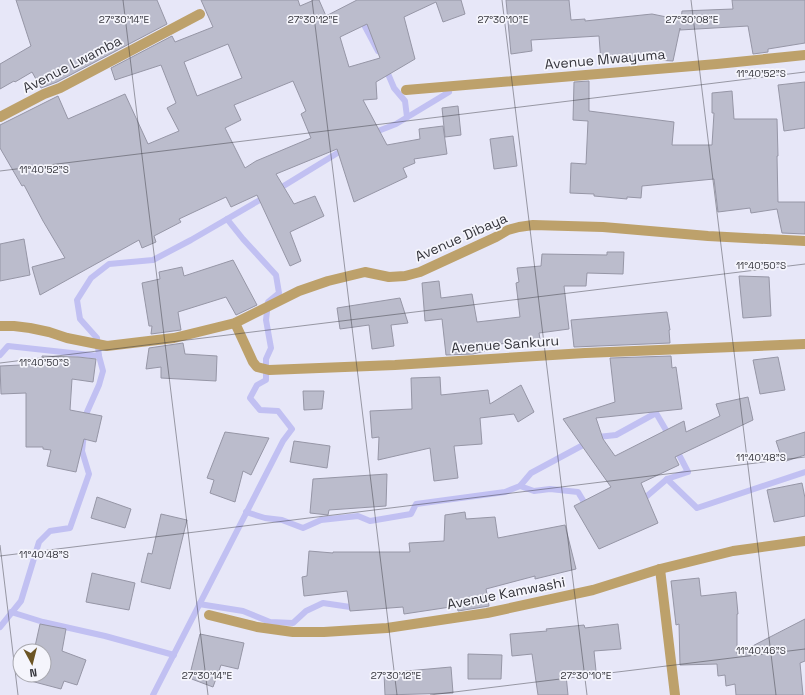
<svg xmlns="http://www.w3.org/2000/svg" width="805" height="695" viewBox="0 0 805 695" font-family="'Space Grotesk',sans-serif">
<rect width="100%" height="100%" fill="#e7e7f8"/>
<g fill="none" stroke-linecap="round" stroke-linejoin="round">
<g stroke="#c1c0f2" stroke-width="6">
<path d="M 361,19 L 378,51"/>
<path d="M 386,69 L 394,88 L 405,101 L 407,117"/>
<path d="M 373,133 L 396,124 L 449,92"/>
<path d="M 277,190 L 344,149"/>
<path d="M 0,355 L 8,346 L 99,356"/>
<path d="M 86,420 L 87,412 L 99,385 L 103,371 L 99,356 L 97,338 L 80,319 L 77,300 L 91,278 L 109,264 L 153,260 L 191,240 L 265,197"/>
<path d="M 667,479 L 688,472 L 676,449"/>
<path d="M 520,486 L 534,491 L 550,489 L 578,492 L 587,507"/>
<path d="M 640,502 L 667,479 L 697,508 L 805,472"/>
<path d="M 246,512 L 265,518 L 282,520 L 303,528 L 321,520 L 358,516 L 370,521 L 411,514 L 416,504 L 505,492 L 520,486 L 531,473 L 598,437 L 616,435 L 656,413 L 670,437"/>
<path d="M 199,604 L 243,611 L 270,622 L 293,623 L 306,611 L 323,603 L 357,608"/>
<path d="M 11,612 L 43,622 L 105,636 L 174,655"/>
<path d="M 0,627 L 21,601 L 39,542 L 50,531 L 70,528 L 89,474 L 82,451 L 84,434"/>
<path d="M 153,695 L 283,441 L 292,429 L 278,411 L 260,410 L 250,398 L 257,385 L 266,380 L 266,359 L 271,348 L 266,320 L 268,302 L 279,293 L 276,275 L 243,239 L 227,219"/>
</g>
</g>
<g fill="#bbbccc" stroke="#9696a6" fill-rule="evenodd">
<path d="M 16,0 L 157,0 L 167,24 L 57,82 L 41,88 L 32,72 L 15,82 L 14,81 L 0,89 L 0,64 L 31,46 Z"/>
<path d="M 201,0 L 298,0 L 300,6 L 314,0 L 319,0 L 326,16 L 357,0 L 461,0 L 465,14 L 443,22 L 436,2 L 404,17 L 415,59 L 376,82 L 377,99 L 363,100 L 387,145 L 420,139 L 419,129 L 443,126 L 447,154 L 414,159 L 415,163 L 403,168 L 407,177 L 354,202 L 337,149 L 276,174 L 294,204 L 315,196 L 324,216 L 290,232 L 301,261 L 290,266 L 257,195 L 231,207 L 226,197 L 179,219 L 181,222 L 154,236 L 156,242 L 142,248 L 139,240 L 40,295 L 32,267 L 65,258 L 43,221 L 24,185 L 22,186 L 0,148 L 0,125 L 58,96 L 68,119 L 125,94 L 148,144 L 179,131 L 167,108 L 176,103 L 161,65 L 115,80 L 111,68 L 172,36 L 175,42 L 213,27 ZM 367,24 L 380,58 L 349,67 L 340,37 ZM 228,44 L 242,78 L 197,96 L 184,62 ZM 293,81 L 306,111 L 301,114 L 311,138 L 256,161 L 245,168 L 225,128 L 241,120 L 234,105 Z"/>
<path d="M 506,0 L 569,0 L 571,20 L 585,19 L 585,21 L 652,14 L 681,20 L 682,11 L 733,9 L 732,0 L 805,0 L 805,43 L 768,49 L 768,52 L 753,54 L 748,26 L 680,30 L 680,28 L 673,61 L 640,59 L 601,63 L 599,36 L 531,40 L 532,51 L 511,54 Z"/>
<path d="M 589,81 L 589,111 L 674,122 L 672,145 L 712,145 L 714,113 L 712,113 L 712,93 L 732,91 L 734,119 L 777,119 L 778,156 L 777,156 L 778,202 L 805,202 L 805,234 L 782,233 L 777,209 L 751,213 L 750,208 L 718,212 L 714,179 L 642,186 L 641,198 L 627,197 L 627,199 L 594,196 L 594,194 L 570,193 L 571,163 L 586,164 L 588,121 L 573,120 L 574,82 Z"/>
<path d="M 805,82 L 805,128 L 784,131 L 778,85 Z"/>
<path d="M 458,106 L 461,135 L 445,137 L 442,108 Z"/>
<path d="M 513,136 L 517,166 L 494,169 L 490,139 Z"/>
<path d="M 24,239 L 30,275 L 0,281 L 0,244 Z"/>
<path d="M 607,252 L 624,252 L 623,274 L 587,273 L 586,286 L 564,286 L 569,329 L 539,333 L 540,339 L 484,346 L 485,351 L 473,354 L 446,355 L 442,319 L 425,321 L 422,283 L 439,281 L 441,298 L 472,294 L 477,322 L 520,317 L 516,283 L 519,282 L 517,268 L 541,266 L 542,254 L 607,255 Z"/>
<path d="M 233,260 L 257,305 L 236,315 L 226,297 L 178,312 L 181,330 L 151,334 L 152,326 L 149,326 L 142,283 L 160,279 L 159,272 L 182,267 L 184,276 Z"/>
<path d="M 739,276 L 769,277 L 771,316 L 743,318 Z"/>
<path d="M 400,298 L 408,323 L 391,325 L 394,346 L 372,349 L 369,325 L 340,329 L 337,308 Z"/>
<path d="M 667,312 L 670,330 L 669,330 L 670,343 L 574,347 L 571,320 Z"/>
<path d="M 183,343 L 185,354 L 217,356 L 216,381 L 161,378 L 161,367 L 146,369 L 149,348 Z"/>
<path d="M 42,356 L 78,357 L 96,359 L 93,382 L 72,379 L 70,410 L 102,416 L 96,442 L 84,439 L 76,472 L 47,466 L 51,450 L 43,449 L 43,447 L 26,447 L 26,393 L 1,394 L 0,366 L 42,364 Z"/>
<path d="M 671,356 L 672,368 L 676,367 L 682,409 L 596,418 L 603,439 L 615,456 L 684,421 L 686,432 L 720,416 L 716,404 L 748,397 L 753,420 L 675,457 L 679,465 L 641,483 L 658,523 L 599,549 L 574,506 L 611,487 L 563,419 L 615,402 L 610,358 Z"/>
<path d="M 778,357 L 785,390 L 760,394 L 753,360 Z"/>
<path d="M 440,377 L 441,395 L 488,390 L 490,404 L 521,385 L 534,412 L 518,422 L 514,414 L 480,418 L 482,444 L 454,446 L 458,478 L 434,481 L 430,448 L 378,460 L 379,437 L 372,438 L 370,411 L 412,409 L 411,378 Z"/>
<path d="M 303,391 L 324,391 L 322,409 L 304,410 Z"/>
<path d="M 225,432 L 269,438 L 251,475 L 243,471 L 235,502 L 210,493 L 214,480 L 207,478 Z"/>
<path d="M 805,432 L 805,455 L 783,462 L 776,441 Z"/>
<path d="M 294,441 L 330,446 L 327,468 L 290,462 Z"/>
<path d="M 387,474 L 386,506 L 329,510 L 328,515 L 310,513 L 313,479 Z"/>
<path d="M 802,483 L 805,498 L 805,516 L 774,522 L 767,490 Z"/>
<path d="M 97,497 L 131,509 L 125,528 L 91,518 Z"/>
<path d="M 465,512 L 466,519 L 495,517 L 498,538 L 565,525 L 576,569 L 535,579 L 535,576 L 486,589 L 489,606 L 458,611 L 457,606 L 404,614 L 403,607 L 350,611 L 347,591 L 304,596 L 302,577 L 307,576 L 309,551 L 333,553 L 333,552 L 410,552 L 409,543 L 444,541 L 445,515 Z"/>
<path d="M 161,514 L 187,520 L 170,589 L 141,582 L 148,553 L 152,554 Z"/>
<path d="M 92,573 L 135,583 L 129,610 L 86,602 Z"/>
<path d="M 699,578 L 701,596 L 736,592 L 738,614 L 737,614 L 737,654 L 805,619 L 805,661 L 800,663 L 803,695 L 736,695 L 735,684 L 726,686 L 725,675 L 718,676 L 717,664 L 680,665 L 679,624 L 676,625 L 671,581 Z"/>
<path d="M 40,624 L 66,629 L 62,651 L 86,660 L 77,685 L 64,681 L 61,689 L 27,680 L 28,675 L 44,675 L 44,651 L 34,651 Z"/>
<path d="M 618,624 L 621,649 L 594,651 L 596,671 L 566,675 L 568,695 L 538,695 L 532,654 L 512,656 L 510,634 L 547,631 L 546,629 L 584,625 L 585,628 Z"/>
<path d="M 200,634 L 244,643 L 238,669 L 221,665 L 213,687 L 189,678 Z"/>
<path d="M 468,654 L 502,655 L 501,679 L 468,679 Z"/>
<path d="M 451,667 L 453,693 L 385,695 L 384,673 Z"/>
</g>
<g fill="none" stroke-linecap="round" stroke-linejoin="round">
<g stroke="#bda16b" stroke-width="10">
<path d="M 406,90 L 717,64 L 805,55"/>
<path d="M 0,117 L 44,94 L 60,88 L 200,14"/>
<path d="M 235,323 L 253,362 L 257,367 L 269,370 L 395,365 L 585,353 L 805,344"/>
<path d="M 0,326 L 14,326 L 30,328 L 49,332 L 67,338 L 107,346 L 174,338 L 235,323 L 299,291 L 328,281 L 365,272 L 389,277 L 405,276 L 420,272 L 496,237 L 508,230 L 519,227 L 533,225 L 603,227 L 708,236 L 805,241"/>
<path d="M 660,569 L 675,695"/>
<path d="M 209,615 L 257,627 L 293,632 L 324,632 L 387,628 L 487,613 L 593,590 L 660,569 L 733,551 L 805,541"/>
</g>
</g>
<path fill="none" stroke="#35353c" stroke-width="1" stroke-opacity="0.45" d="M 123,0 L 208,695M 312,0 L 397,695M 502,0 L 587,695M 691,0 L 776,695M 0,171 L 805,72M 0,363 L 805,264M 0,545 L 18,695M 0,556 L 805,457M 430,695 L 805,649"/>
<g text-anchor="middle" stroke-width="3.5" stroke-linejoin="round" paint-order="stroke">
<g font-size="14" fill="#35353c" stroke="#f5f5fc">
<text transform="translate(605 59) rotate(-5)" y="5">Avenue Mwayuma</text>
<text transform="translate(72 64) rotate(-27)" y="5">Avenue Lwamba</text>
<text transform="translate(461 237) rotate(-24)" y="5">Avenue Dibaya</text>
<text transform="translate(505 344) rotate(-4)" y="5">Avenue Sankuru</text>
<text transform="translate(506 593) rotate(-11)" y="5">Avenue Kamwashi</text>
</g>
</g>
<g font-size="10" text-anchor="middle" fill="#35353c" stroke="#f5f5fc" stroke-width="3.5" stroke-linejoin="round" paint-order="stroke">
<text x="124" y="23">27°30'14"E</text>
<text x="313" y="23">27°30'12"E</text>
<text x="503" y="23">27°30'10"E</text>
<text x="692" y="23">27°30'08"E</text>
<text x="761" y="77">11°40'52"S</text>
<text x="44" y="173">11°40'52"S</text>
<text x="761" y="269">11°40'50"S</text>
<text x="44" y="366">11°40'50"S</text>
<text x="761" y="461">11°40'48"S</text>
<text x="44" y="558">11°40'48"S</text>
<text x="761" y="654">11°40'46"S</text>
<text x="207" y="679">27°30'14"E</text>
<text x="396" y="679">27°30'12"E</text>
<text x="586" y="679">27°30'10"E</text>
</g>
<g transform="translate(32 663) rotate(173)"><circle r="19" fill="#f5f5fc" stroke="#a8a8af"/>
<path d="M0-3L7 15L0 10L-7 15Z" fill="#6c5525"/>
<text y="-6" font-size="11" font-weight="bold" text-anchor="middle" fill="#35353c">N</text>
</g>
</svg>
